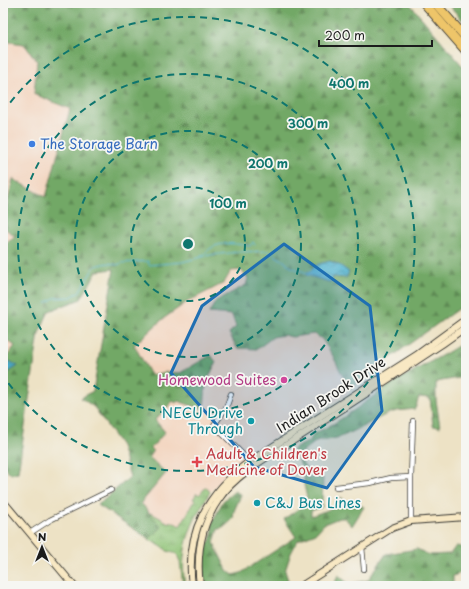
<svg xmlns="http://www.w3.org/2000/svg" width="469" height="589" viewBox="0 0 469 589" font-family="'Playpen Sans',sans-serif">
<defs>
<pattern id="forest-firs" width="22" height="20" patternUnits="userSpaceOnUse"><rect width="22" height="20" fill="#72a866"/><path d="M5 1l3.5 6h-7zM16 11l3.5 6h-7z" fill="#5d8853"/></pattern>
<pattern id="wetland-marsh" width="20" height="14" patternUnits="userSpaceOnUse"><rect width="20" height="14" fill="#8ec274"/><path d="M1 5h8M5 5V1M11 12h8M15 12V8" fill="none" stroke="#7aa664"/></pattern>
<pattern id="water-waves" width="16" height="10" patternUnits="userSpaceOnUse"><rect width="16" height="10" fill="#50b2cf"/><path d="M0 5q4-4 8 0t8 0" fill="none" stroke="#4290a7"/></pattern>
</defs>
<rect width="100%" height="100%" fill="#f6f6f2"/>
<filter id="ink" filterUnits="userSpaceOnUse"><feTurbulence type="fractalNoise" baseFrequency=".025" numOctaves="2"/><feDisplacementMap in="SourceGraphic" scale="8" xChannelSelector="R" yChannelSelector="G"/><feConvolveMatrix kernelMatrix="1 2 1 2 8 2 1 2 1" color-interpolation-filters="sRGB"/></filter>
<filter id="wash" filterUnits="userSpaceOnUse"><feTurbulence type="fractalNoise" baseFrequency=".012" numOctaves="4" result="noise"/><feDisplacementMap in="SourceGraphic" scale="16" xChannelSelector="R" yChannelSelector="G"/><feGaussianBlur stdDeviation="0.9" result="paint"/><feColorMatrix in="noise" values="0 0 0 0 0 0 0 0 0 0 0 0 0 0 0 0 0 1.4 0 .05"/><feComposite in="paint" operator="in"/></filter>
<g filter="url(#wash)">
<rect width="100%" height="100%" fill="#ede2c5"/>
<g fill="#f3d4be">
<path d="M 3,41 L 24,44 L 37,61 L 34,94 L 70,109 L 46,197 L 13,179 L 3,223 Z"/>
<path d="M 3,227 L 15,236 L 3,245 Z"/>
<path d="M 241,270 L 249,278 L 246,285 L 216,301 L 209,313 L 232,315 L 236,327 L 257,349 L 273,337 L 284,335 L 292,337 L 314,334 L 322,339 L 333,356 L 349,389 L 349,393 L 279,435 L 255,451 L 233,469 L 210,492 L 200,508 L 189,534 L 162,527 L 141,504 L 166,473 L 149,457 L 151,448 L 165,433 L 155,420 L 173,401 L 178,400 L 204,410 L 206,384 L 216,362 L 193,366 L 180,373 L 166,372 L 151,376 L 134,345 L 163,319 L 187,302 L 224,283 L 231,271 Z"/>
<path d="M 3,337 L 15,346 L 5,359 L 3,360 Z"/>
</g>
<g fill="url(#forest-firs)" stroke="#476241">
<path d="M 3,3 L 409,3 L 466,70 L 466,303 C 427,332 387,359 349,389 L 333,356 L 322,339 L 314,334 L 292,337 L 284,335 L 273,337 L 257,349 L 237,348 L 229,333 L 236,327 L 232,315 L 209,313 L 216,301 L 246,285 L 248,278 L 241,270 L 231,271 L 224,283 L 187,302 L 163,319 L 134,345 L 151,375 L 166,372 L 180,373 L 211,355 L 216,362 L 206,384 L 204,410 L 178,401 L 176,403 L 173,401 L 155,420 L 165,432 L 151,448 L 153,450 L 149,457 L 166,473 L 141,503 L 162,527 L 149,539 L 98,505 L 130,477 L 121,446 L 94,407 L 81,398 L 93,391 L 114,269 L 97,271 L 81,299 L 49,311 L 39,333 L 18,472 L 11,474 L 3,466 L 3,386 L 7,373 L 18,366 L 5,359 L 15,346 L 3,337 L 3,245 L 15,236 L 3,227 L 3,223 L 13,179 L 46,197 L 70,109 L 34,94 L 37,61 L 24,44 L 3,41 Z"/>
<path d="M 447,3 L 466,3 L 466,24 Z"/>
<path d="M 466,341 L 466,378 L 459,378 L 436,382 L 436,400 L 440,427 L 433,426 L 430,398 L 419,397 L 415,409 C 408,410 400,410 393,412 C 370,420 342,443 318,440 L 297,456 L 292,450 L 310,441 L 313,434 C 343,421 364,402 391,384 C 415,369 442,357 466,341 Z"/>
<path d="M 298,457 L 307,470 L 308,480 L 311,477 L 323,478 L 322,507 L 311,511 L 311,516 L 336,507 L 341,497 L 348,504 L 357,504 L 364,507 L 352,526 L 345,518 L 339,518 L 324,524 L 316,533 L 298,540 L 291,553 L 285,571 L 290,586 L 210,586 L 209,583 L 205,583 L 203,571 L 204,546 L 210,541 L 213,529 L 211,525 L 223,501 L 235,491 L 241,495 L 234,511 L 233,519 L 223,528 L 218,529 L 214,542 L 216,548 L 227,570 L 233,575 L 241,573 L 296,537 L 284,519 L 308,502 L 304,485 L 304,471 L 300,464 Z"/>
<path d="M 456,546 L 466,548 L 466,571 L 453,576 L 453,586 L 334,586 L 338,575 L 349,584 L 368,580 L 386,554 L 417,549 L 429,555 L 450,554 Z"/>
</g>
<path fill="url(#wetland-marsh)" stroke="#556f48" d="M 206,487 L 210,492 C 191,523 179,548 185,586 L 183,586 L 180,562 L 177,554 L 167,551 C 164,547 154,543 149,539 L 162,527 L 150,514 L 151,513 L 169,523 L 171,521 L 180,526 L 195,501 L 193,499 L 197,493 L 199,495 Z"/>
<g fill="url(#water-waves)" stroke="#366776">
<path d="M 330,261 L 341,266 L 349,272 L 346,278 L 333,277 L 332,281 L 329,282 L 306,275 L 307,272 L 311,271 C 315,263 323,263 330,261 Z"/>
<path d="M 5,359 L 18,366 L 7,373 L 3,386 L 3,360 Z"/>
</g>
<g fill="none" stroke-linecap="round" stroke-linejoin="round">
<g stroke="#50b2cf" stroke-width="1">
<path d="M 201,256 C 205,254 207,251 211,248 C 222,241 238,244 250,246 L 253,242 L 255,245"/>
<path d="M 46,303 L 54,298 L 71,297 L 79,292 L 95,266 L 108,263 L 117,265 L 122,263 L 148,261 L 149,265 L 182,262 L 210,255 L 239,252 L 268,251 L 284,261 L 291,267 L 307,273"/>
</g>
</g>
</g>
<g filter="url(#ink)">
<g fill="none" stroke-linecap="round" stroke-linejoin="round">
<g stroke="#3b3a35" stroke-width="6">
<g id="street">
<path d="M 231,394 L 226,408 L 214,425 L 251,463"/>
<path d="M 336,487 L 370,483 L 391,478 L 411,477"/>
<path d="M 411,521 L 411,477 L 413,421"/>
<path d="M 30,533 L 50,520 L 111,490"/>
<path d="M 362,547 L 364,569"/>
</g>
</g>
<g stroke="#3b3a35" stroke-width="8">
<g id="secondary">
<path d="M 3,501 L 74,586"/>
<path d="M 192,586 C 185,531 208,493 250,461 L 418,354 L 466,319"/>
<path d="M 200,586 C 196,555 201,525 219,499 C 237,472 275,453 302,435 C 349,405 395,375 442,344 L 466,327"/>
<path d="M 301,586 L 392,528 L 411,521 L 466,517"/>
</g>
</g>
<g stroke="#3b3a35" stroke-width="10">
<g id="highway">
<path d="M 424,3 L 466,51"/>
<path d="M 435,3 L 466,38"/>
</g>
</g>
<use href="#street" stroke="#fff" stroke-width="4.5"/>
<use href="#secondary" stroke="#f8e8c3" stroke-width="6"/>
<use href="#highway" stroke="#eec569" stroke-width="8"/>
</g>
</g>
<path fill="#1f6fb2" fill-opacity="0.2" stroke="#1f6fb2" stroke-width="3" stroke-linejoin="round" d="M 284,244 L 370,306 L 382,411 L 327,488 L 254,467 L 171,373 L 202,306 Z"/>
<g fill="none" stroke="#0f766e" stroke-width="2" stroke-dasharray="7 5">
<circle cx="188" cy="244" r="57"/>
<circle cx="188" cy="244" r="113"/>
<circle cx="188" cy="244" r="170"/>
<path d="M3 112A227 227 0 1 1 3 376"/>
</g>
<circle fill="#3f7fe0" stroke="#f6f6f2" stroke-width="1.5" cx="32" cy="144" r="4"/>
<circle fill="#d1479c" stroke="#f6f6f2" stroke-width="1.5" cx="284" cy="380" r="4"/>
<g fill="#0f9aa8" stroke="#f6f6f2" stroke-width="1.5">
<circle cx="251" cy="421" r="4"/>
<circle cx="257" cy="503" r="4"/>
</g>
<path fill="#e0444e" stroke="#f6f6f2" stroke-width="1.5" d="M195 456h4v4h4v4h-4v4h-4v-4h-4v-4h4z"/>
<g text-anchor="middle" stroke-width="3.5" stroke-linejoin="round" paint-order="stroke">
<g font-size="14" fill="#366cbe" stroke="#f6f6f2" text-anchor="start">
<text x="40" y="149">The Storage Barn</text>
</g>
<g font-size="14" fill="#b23c85" stroke="#f6f6f2" text-anchor="end">
<text x="276" y="385">Homewood Suites</text>
</g>
<g font-size="14" fill="#1c1c1c" stroke="#f6f6f2">
<text transform="translate(331 395) rotate(-33)" y="5">Indian Brook Drive</text>
</g>
<g font-size="14" fill="#0d838f" stroke="#f6f6f2" text-anchor="end">
<text x="243" y="418">NECU Drive<tspan x="243" dy="16">Through</tspan></text>
<text x="265" y="508" text-anchor="start">C&amp;J Bus Lines</text>
</g>
<g font-size="14" fill="#be3a42" stroke="#f6f6f2" text-anchor="start">
<text x="206" y="459">Adult &amp; Children's<tspan x="206" dy="16">Medicine of Dover</tspan></text>
</g>
</g>
<circle cx="188" cy="244" r="6" fill="#0f766e" stroke="#f6f6f2" stroke-width="2"/>
<g font-size="12" text-anchor="middle" font-weight="bold" fill="#0f766e" stroke="#f6f6f2" stroke-width="3.5" stroke-linejoin="round" paint-order="stroke">
<text x="349" y="88">400 m</text>
<text x="308" y="128">300 m</text>
<text x="268" y="168">200 m</text>
<text x="228" y="208">100 m</text>
</g>
<rect width="469" height="589" fill="none" stroke="#f6f6f2" stroke-width="16"/>
<g transform="translate(42 547)" stroke="#f6f6f2" stroke-width="3" paint-order="stroke">
<path d="M0-3L7 15L0 10L-7 15Z" fill="#1c1c1c"/>
<text y="-6" font-size="11" font-weight="bold" text-anchor="middle" fill="#1c1c1c">N</text>
</g>
<path d="M319 40v6h113v-6" fill="none" stroke="#1c1c1c" stroke-width="2"/>
<text x="325" y="40" font-size="12" fill="#1c1c1c" stroke="#f6f6f2" stroke-width="3" paint-order="stroke">200 m</text>
</svg>
